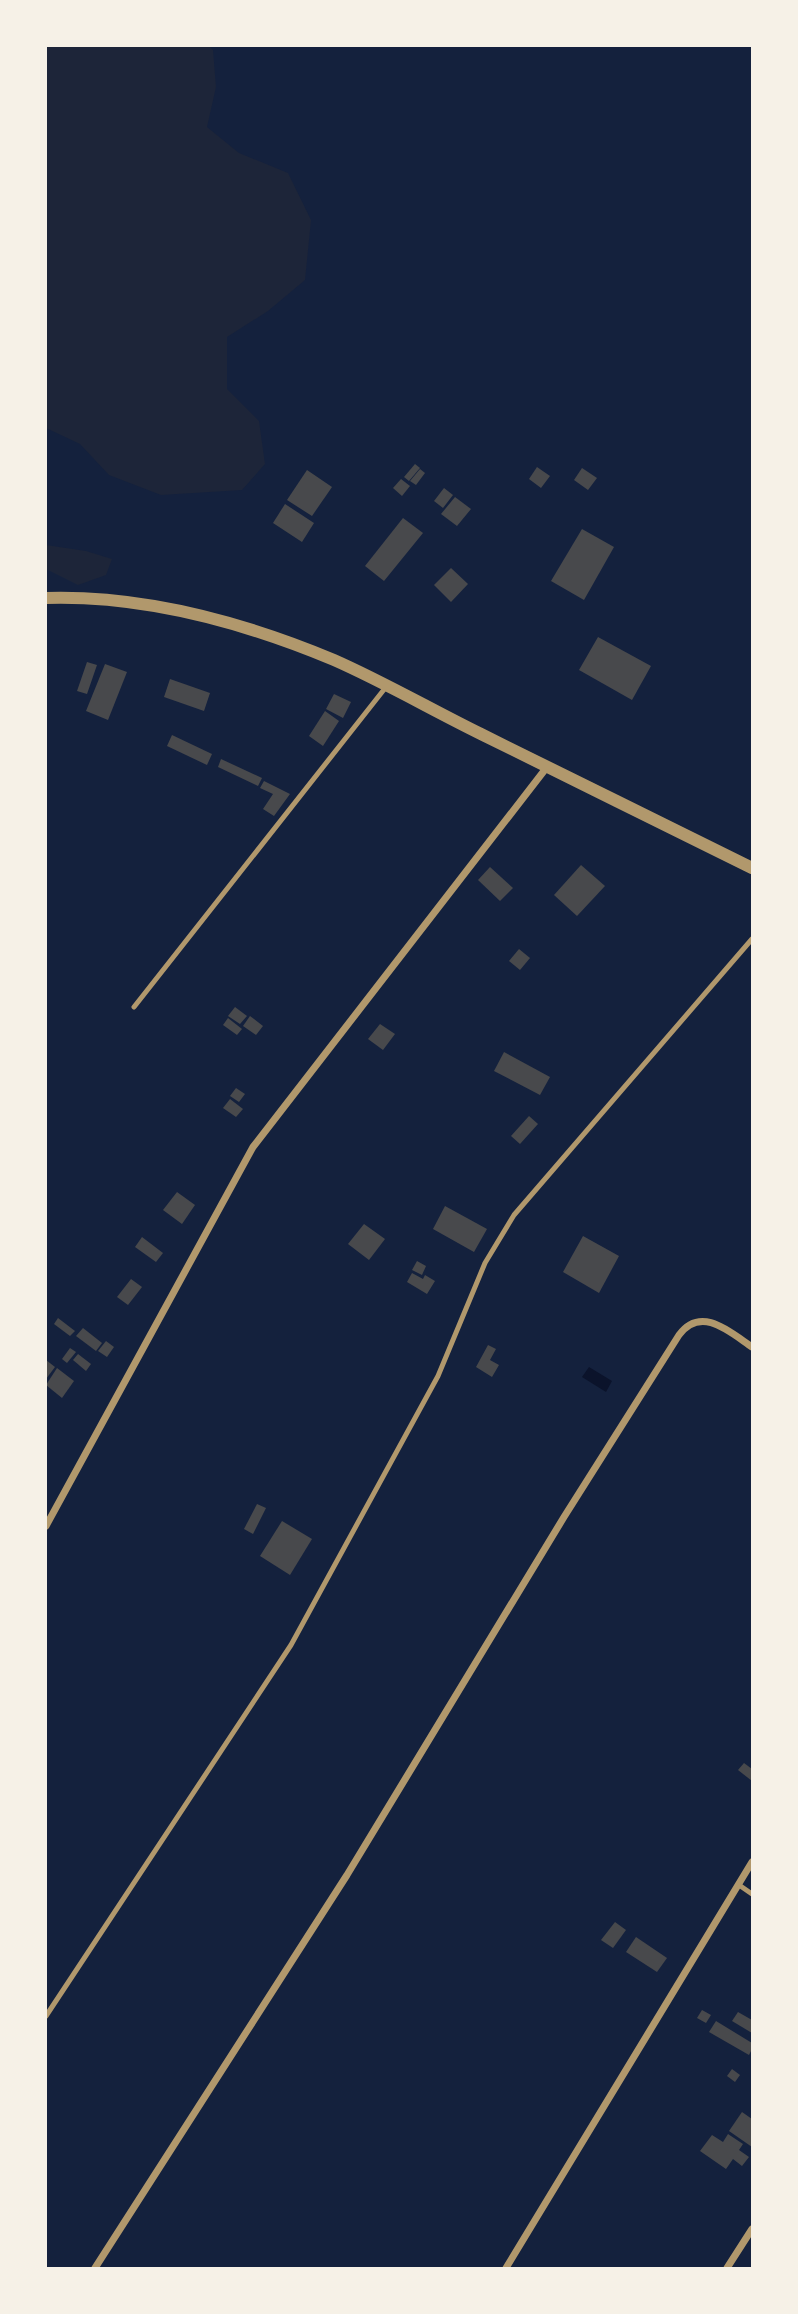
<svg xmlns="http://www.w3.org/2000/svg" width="798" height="2314" viewBox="0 0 798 2314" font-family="Jost,sans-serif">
<rect width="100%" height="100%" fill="#14213d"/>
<g fill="#1d2539">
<path d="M 46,46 L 209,46 L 213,50 L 216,87 L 207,127 L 239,153 L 288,173 L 311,220 L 305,280 L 268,311 L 227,337 L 227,389 L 259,421 L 265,464 L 242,490 L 161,495 L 109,475 L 80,444 L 46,428 Z"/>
<path d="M 46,545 L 86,551 L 112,559 L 106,575 L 78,585 L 46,569 Z"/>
</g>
<path fill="#0b132b" d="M 589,1367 L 612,1381 L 606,1392 L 582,1377 Z"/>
<g fill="#48494c">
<path d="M 415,464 L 420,468 L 409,481 L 404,477 Z"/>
<path d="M 537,467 L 550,476 L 541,488 L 529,479 Z"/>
<path d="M 582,468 L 597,478 L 588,490 L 574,480 Z"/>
<path d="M 420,469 L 425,473 L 416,485 L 410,481 Z"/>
<path d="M 307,470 L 332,487 L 312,516 L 287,500 Z"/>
<path d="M 401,479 L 410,486 L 402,496 L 393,488 Z"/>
<path d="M 444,488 L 453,495 L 443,508 L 434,501 Z"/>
<path d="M 455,497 L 471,509 L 457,526 L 441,514 Z"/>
<path d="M 285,504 L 314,523 L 302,542 L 273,523 Z"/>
<path d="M 403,518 L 423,533 L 384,581 L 365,566 Z"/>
<path d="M 582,529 L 614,547 L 584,600 L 551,581 Z"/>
<path d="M 451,568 L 468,584 L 451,602 L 434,585 Z"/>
<path d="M 598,637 L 651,666 L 632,700 L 579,670 Z"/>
<path d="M 87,662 L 97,665 L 87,694 L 77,691 Z"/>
<path d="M 105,664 L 127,672 L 108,720 L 86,711 Z"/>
<path d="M 170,679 L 210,693 L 204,711 L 164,697 Z"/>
<path d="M 334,694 L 351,702 L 343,718 L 326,709 Z"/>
<path d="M 325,711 L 339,721 L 323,746 L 309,736 Z"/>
<path d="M 172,735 L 212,754 L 207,765 L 167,746 Z"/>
<path d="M 221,759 L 262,778 L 258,786 L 218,767 Z"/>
<path d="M 264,781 L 290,794 L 274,816 L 263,809 L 273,794 L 260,788 Z"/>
<path d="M 581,865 L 605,886 L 577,916 L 554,895 Z"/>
<path d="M 490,867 L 513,888 L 500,901 L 478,880 Z"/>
<path d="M 519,949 L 530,958 L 520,970 L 509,961 Z"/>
<path d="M 235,1007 L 247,1016 L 240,1024 L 228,1016 Z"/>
<path d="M 250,1016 L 263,1026 L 256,1035 L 243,1026 Z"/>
<path d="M 228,1018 L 242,1029 L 237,1035 L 223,1025 Z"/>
<path d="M 380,1024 L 395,1034 L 383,1050 L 368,1039 Z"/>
<path d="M 504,1052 L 550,1077 L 540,1095 L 494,1071 Z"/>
<path d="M 236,1088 L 245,1094 L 239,1102 L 230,1096 Z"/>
<path d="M 230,1099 L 243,1109 L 236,1117 L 223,1108 Z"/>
<path d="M 529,1116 L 538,1124 L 520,1144 L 511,1136 Z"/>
<path d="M 177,1192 L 195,1205 L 182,1224 L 163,1210 Z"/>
<path d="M 445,1206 L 487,1229 L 474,1252 L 433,1229 Z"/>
<path d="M 364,1224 L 385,1239 L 369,1260 L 348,1244 Z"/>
<path d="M 583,1236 L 619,1256 L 599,1293 L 563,1272 Z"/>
<path d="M 142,1237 L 163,1253 L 156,1262 L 135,1247 Z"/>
<path d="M 417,1261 L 426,1266 L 422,1275 L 412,1270 Z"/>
<path d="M 412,1273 L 423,1279 L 425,1275 L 435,1281 L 427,1294 L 407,1282 Z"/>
<path d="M 131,1279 L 142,1287 L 128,1305 L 117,1297 Z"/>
<path d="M 58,1318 L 75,1331 L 70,1336 L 54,1324 Z"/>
<path d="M 83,1328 L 102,1343 L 96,1351 L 76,1336 Z"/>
<path d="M 106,1341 L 114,1347 L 107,1357 L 98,1351 Z"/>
<path d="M 488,1345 L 496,1349 L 490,1360 L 499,1365 L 492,1377 L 476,1367 Z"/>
<path d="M 70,1348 L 76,1352 L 67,1363 L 62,1359 Z"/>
<path d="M 78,1354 L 91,1364 L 86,1371 L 73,1360 Z"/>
<path d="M 46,1360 L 55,1367 L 46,1379 Z"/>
<path d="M 57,1368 L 74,1381 L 62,1398 L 46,1385 Z"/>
<path d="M 257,1504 L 266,1508 L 253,1534 L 244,1529 Z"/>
<path d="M 282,1521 L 312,1539 L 290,1575 L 260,1556 Z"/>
<path d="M 744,1763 L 752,1769 L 752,1781 L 738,1770 Z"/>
<path d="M 615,1922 L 626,1930 L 613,1948 L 601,1940 Z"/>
<path d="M 636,1937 L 667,1958 L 657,1972 L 626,1952 Z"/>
<path d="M 702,2010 L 711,2015 L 706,2023 L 697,2018 Z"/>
<path d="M 738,2012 L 752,2020 L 752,2033 L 732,2021 Z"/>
<path d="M 716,2021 L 752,2043 L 752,2049 L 749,2055 L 709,2032 Z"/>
<path d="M 732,2069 L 740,2075 L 735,2082 L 727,2076 Z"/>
<path d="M 742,2112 L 752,2119 L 752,2147 L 729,2131 Z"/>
<path d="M 728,2134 L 743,2144 L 739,2150 L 749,2157 L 742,2166 L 733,2159 L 726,2169 L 700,2151 L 712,2135 L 723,2142 Z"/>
</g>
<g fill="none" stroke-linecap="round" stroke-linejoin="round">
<g stroke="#b1986c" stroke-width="5">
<path d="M 134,1007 L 386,687"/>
<path d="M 739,1885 L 752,1894"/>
<path d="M 46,2016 L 291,1645 L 438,1376 L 485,1263 L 514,1215 L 752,939"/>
</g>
<g stroke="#b1986c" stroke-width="7">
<path d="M 46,1526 L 253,1147 L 547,767"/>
<path d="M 95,2268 L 347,1875 L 564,1517 L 679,1335 C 701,1305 730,1332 752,1347"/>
<path d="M 506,2268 L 752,1862"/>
<path d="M 727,2268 L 752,2229"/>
</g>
<path stroke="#b1986c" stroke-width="12" d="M 46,598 C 145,595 243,622 334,660 C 384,682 432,710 481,734 C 571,779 662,823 752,868"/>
</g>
<rect width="798" height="2314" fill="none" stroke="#f6f1e7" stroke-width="94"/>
</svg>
